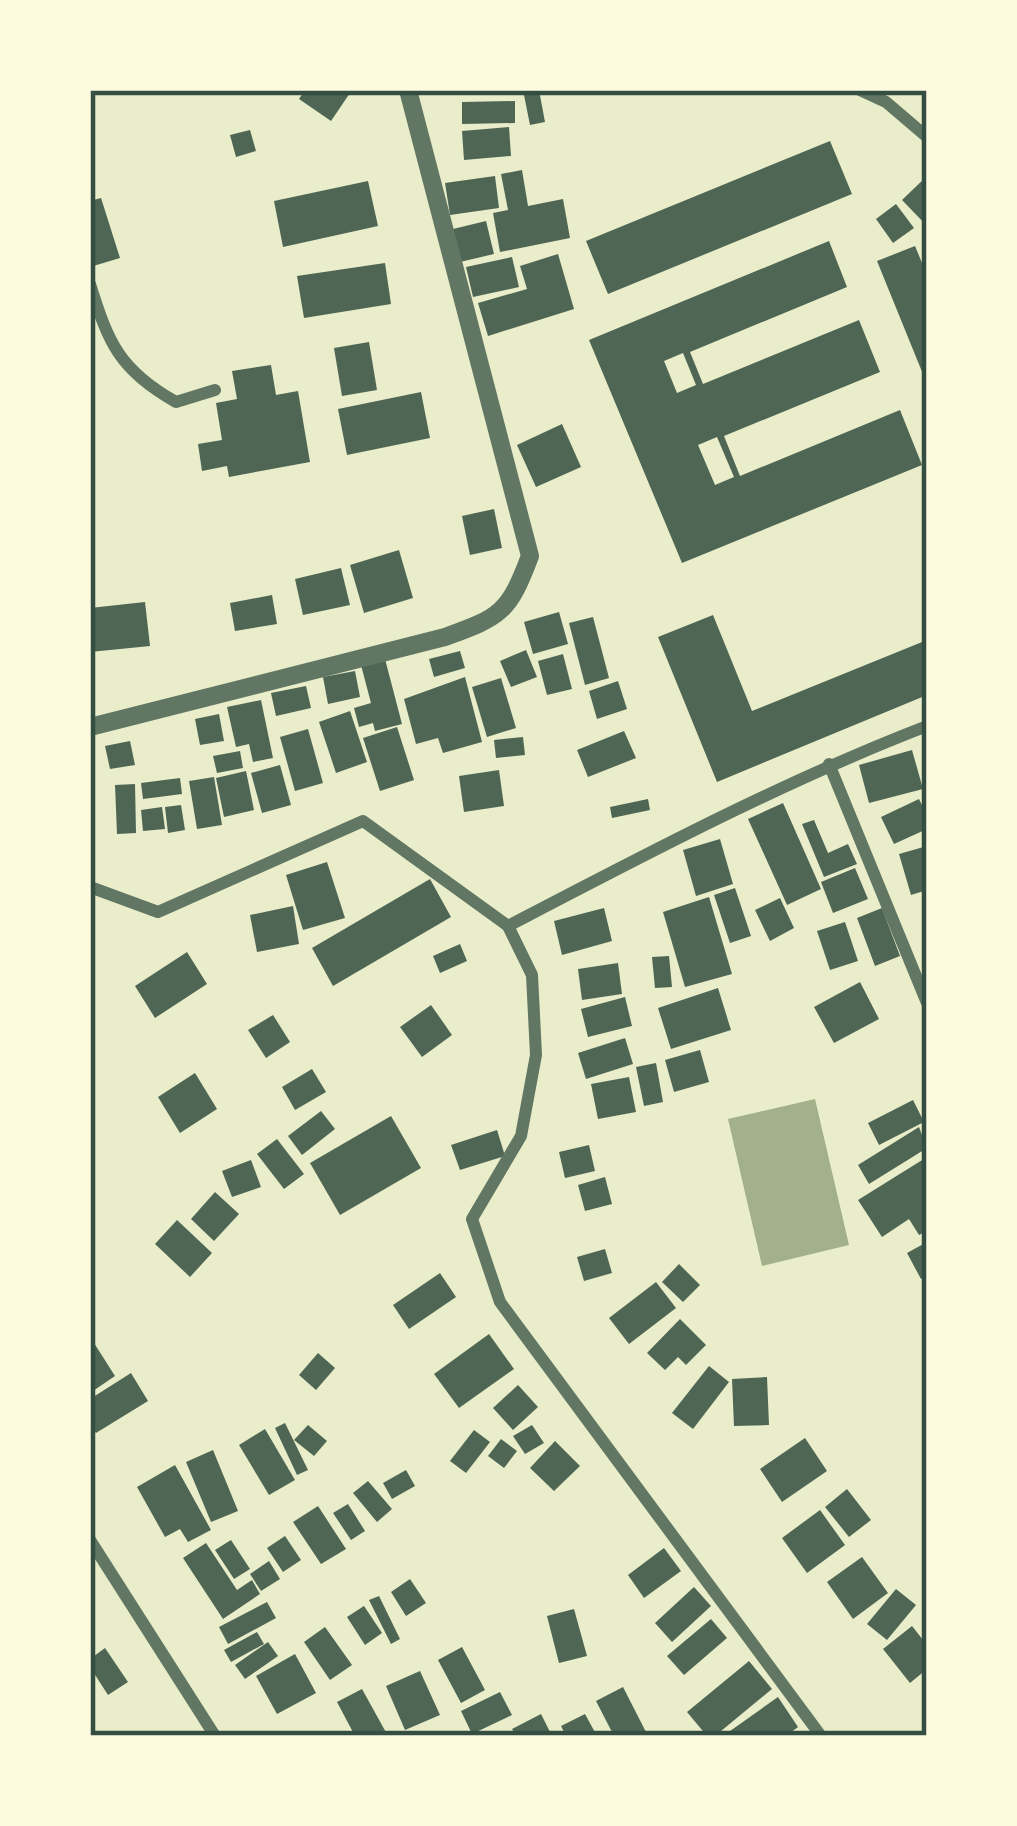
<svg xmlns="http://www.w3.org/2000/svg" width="1017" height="1826" viewBox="0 0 1017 1826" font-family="Figtree,sans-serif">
<rect width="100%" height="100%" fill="#e9edc9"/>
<path fill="#a3b18a" d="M 815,1099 L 849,1245 L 762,1266 L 728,1119 Z"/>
<g fill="#4f6655" fill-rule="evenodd">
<path d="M 305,90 L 352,90 L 331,121 L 299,99 Z"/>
<path d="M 523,90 L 539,90 L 545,122 L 530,125 Z"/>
<path d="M 515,101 L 515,123 L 462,124 L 462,102 Z"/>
<path d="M 509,127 L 511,156 L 464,160 L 462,131 Z"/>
<path d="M 250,130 L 256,151 L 236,157 L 230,135 Z"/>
<path d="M 830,141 L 852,194 L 608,294 L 586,241 Z"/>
<path d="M 522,170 L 528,206 L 563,199 L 570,238 L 500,252 L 493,213 L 508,210 L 501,174 Z"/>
<path d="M 495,176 L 499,208 L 450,215 L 445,183 Z"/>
<path d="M 927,176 L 927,226 L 902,200 Z"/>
<path d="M 368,181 L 378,226 L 283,247 L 274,201 Z"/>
<path d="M 101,198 L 120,258 L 90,267 L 90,201 Z"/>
<path d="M 896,204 L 914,228 L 893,243 L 876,219 Z"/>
<path d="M 486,221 L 494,254 L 460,262 L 453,229 Z"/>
<path d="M 829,241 L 847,287 L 690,352 L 703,384 L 859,320 L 880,372 L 724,436 L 740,476 L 900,410 L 922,465 L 682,563 L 589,340 ZM 683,353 L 696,385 L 677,393 L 664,361 ZM 717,437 L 734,477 L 715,485 L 698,445 Z"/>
<path d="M 915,246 L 927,275 L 927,384 L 877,261 Z"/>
<path d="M 558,254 L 574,309 L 488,336 L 478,303 L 527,289 L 520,266 Z"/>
<path d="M 512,257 L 519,287 L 473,297 L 466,267 Z"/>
<path d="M 385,263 L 391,304 L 304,318 L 297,276 Z"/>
<path d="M 369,342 L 377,390 L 342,396 L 334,348 Z"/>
<path d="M 271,365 L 276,395 L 298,391 L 310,462 L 229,477 L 227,466 L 202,471 L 198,444 L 222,440 L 216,403 L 237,399 L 232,371 Z"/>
<path d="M 421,392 L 430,438 L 347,455 L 338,409 Z"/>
<path d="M 562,424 L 581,467 L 536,487 L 517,445 Z"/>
<path d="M 494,509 L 502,548 L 470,555 L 462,516 Z"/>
<path d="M 399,550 L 413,598 L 364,613 L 350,565 Z"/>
<path d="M 341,568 L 350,605 L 303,615 L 295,579 Z"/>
<path d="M 272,595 L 277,624 L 235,631 L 230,603 Z"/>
<path d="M 145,602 L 150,646 L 90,652 L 90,608 Z"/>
<path d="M 559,612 L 568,644 L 533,654 L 524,622 Z"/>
<path d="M 713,615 L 752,711 L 927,640 L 927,695 L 717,782 L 658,637 Z"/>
<path d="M 593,617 L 609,678 L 585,685 L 569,623 Z"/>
<path d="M 526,650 L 537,677 L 511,687 L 500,661 Z"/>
<path d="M 460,651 L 465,668 L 434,677 L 429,659 Z"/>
<path d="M 563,654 L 572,689 L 547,695 L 538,661 Z"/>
<path d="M 385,659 L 402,724 L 375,731 L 373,723 L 359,727 L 354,708 L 371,703 L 361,665 Z"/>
<path d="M 355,671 L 360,697 L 328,704 L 323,677 Z"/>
<path d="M 465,677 L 482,742 L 443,753 L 438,738 L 416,744 L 404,699 Z"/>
<path d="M 501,678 L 516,728 L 487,737 L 472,687 Z"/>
<path d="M 618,681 L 627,709 L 597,719 L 589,691 Z"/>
<path d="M 306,686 L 311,708 L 276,716 L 271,693 Z"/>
<path d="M 261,700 L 273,758 L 253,762 L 249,744 L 236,747 L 227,707 Z"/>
<path d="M 350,711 L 367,762 L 336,773 L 319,722 Z"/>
<path d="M 219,714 L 224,741 L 200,745 L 195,719 Z"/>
<path d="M 397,727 L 414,780 L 380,791 L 363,738 Z"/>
<path d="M 308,729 L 323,783 L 295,791 L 280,737 Z"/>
<path d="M 624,731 L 636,758 L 588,777 L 577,750 Z"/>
<path d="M 523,737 L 525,755 L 496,758 L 494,740 Z"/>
<path d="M 130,741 L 135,765 L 110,769 L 105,746 Z"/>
<path d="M 912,750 L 923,789 L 869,803 L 859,765 Z"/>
<path d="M 240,751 L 243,768 L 217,773 L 213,756 Z"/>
<path d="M 280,765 L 291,805 L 262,813 L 251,773 Z"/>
<path d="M 499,770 L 504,806 L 464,812 L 459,776 Z"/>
<path d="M 246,771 L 254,810 L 224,817 L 216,778 Z"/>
<path d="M 214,777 L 222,825 L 197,829 L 189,781 Z"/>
<path d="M 180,778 L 182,794 L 143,799 L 141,783 Z"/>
<path d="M 135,784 L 136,833 L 117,834 L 115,785 Z"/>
<path d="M 648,799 L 650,810 L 612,818 L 610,807 Z"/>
<path d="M 919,799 L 927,815 L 927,829 L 894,844 L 881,817 Z"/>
<path d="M 783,803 L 821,889 L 787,905 L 748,819 Z"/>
<path d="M 181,805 L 185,830 L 168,833 L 165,807 Z"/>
<path d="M 162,807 L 165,829 L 143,831 L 141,810 Z"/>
<path d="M 814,820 L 828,853 L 848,844 L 857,864 L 824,877 L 802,824 Z"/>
<path d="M 720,839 L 733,884 L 696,896 L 683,850 Z"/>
<path d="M 927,846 L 927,890 L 911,895 L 899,854 Z"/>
<path d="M 327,862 L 345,918 L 303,930 L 286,875 Z"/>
<path d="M 855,868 L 868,899 L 833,913 L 821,882 Z"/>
<path d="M 430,879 L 451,917 L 333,986 L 312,948 Z"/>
<path d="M 735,888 L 751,936 L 730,943 L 714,895 Z"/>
<path d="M 709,897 L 732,974 L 685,987 L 663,912 Z"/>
<path d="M 780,898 L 794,928 L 770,941 L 755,910 Z"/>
<path d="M 293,906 L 299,944 L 257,952 L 250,915 Z"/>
<path d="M 604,908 L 612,941 L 562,955 L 554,921 Z"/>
<path d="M 882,908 L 900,956 L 875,966 L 857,918 Z"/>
<path d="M 845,922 L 858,961 L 830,970 L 817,931 Z"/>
<path d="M 460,944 L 467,961 L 440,973 L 433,956 Z"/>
<path d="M 187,952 L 207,984 L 155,1018 L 135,986 Z"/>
<path d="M 669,956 L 672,987 L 655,988 L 652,957 Z"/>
<path d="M 618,963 L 622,994 L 582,1000 L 578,969 Z"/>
<path d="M 860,982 L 879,1019 L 834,1043 L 814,1007 Z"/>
<path d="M 718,988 L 731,1030 L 671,1049 L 658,1008 Z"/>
<path d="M 625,997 L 632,1026 L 588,1037 L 581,1009 Z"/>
<path d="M 431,1005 L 452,1035 L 422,1057 L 400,1027 Z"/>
<path d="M 273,1015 L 290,1042 L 266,1058 L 248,1030 Z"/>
<path d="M 625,1038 L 633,1064 L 586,1079 L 578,1053 Z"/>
<path d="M 700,1050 L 709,1082 L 674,1092 L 665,1060 Z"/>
<path d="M 656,1063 L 663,1102 L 644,1106 L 636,1067 Z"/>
<path d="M 312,1069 L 326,1092 L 295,1110 L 282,1087 Z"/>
<path d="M 195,1073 L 217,1109 L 180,1133 L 158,1097 Z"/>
<path d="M 629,1077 L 636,1112 L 598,1119 L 591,1084 Z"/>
<path d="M 913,1100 L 924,1122 L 879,1145 L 868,1123 Z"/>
<path d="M 321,1111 L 335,1129 L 302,1155 L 288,1136 Z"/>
<path d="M 391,1116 L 421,1168 L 340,1215 L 310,1163 Z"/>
<path d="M 919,1127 L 927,1148 L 869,1184 L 858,1165 Z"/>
<path d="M 497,1130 L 505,1156 L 460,1170 L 451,1145 Z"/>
<path d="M 277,1139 L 304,1174 L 284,1189 L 257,1154 Z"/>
<path d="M 589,1145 L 595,1171 L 565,1178 L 559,1152 Z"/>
<path d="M 927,1157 L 927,1231 L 919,1235 L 909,1219 L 882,1237 L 858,1200 Z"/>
<path d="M 251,1160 L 261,1187 L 232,1197 L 222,1171 Z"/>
<path d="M 605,1177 L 612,1204 L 585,1211 L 578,1185 Z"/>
<path d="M 215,1192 L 239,1214 L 214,1241 L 191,1219 Z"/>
<path d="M 177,1220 L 212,1253 L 190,1277 L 155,1244 Z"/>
<path d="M 927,1242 L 927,1275 L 921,1279 L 907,1253 Z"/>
<path d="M 605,1249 L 612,1273 L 584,1281 L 577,1257 Z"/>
<path d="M 679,1264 L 700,1285 L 683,1302 L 662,1282 Z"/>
<path d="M 440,1273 L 456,1297 L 409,1329 L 393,1305 Z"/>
<path d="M 656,1282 L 676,1308 L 629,1344 L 609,1318 Z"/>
<path d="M 680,1319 L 706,1345 L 686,1365 L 678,1357 L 665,1370 L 647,1353 Z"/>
<path d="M 489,1334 L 514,1369 L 459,1408 L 434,1374 Z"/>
<path d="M 94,1343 L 115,1376 L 90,1393 L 90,1346 Z"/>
<path d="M 318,1353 L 335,1368 L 316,1390 L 299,1375 Z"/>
<path d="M 709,1366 L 729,1382 L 693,1429 L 672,1413 Z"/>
<path d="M 131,1373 L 148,1401 L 96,1433 L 90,1424 L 90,1399 Z"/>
<path d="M 767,1377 L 769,1425 L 734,1426 L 732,1379 Z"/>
<path d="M 518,1385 L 538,1407 L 513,1430 L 493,1408 Z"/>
<path d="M 285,1423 L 308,1470 L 297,1475 L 275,1428 Z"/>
<path d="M 308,1425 L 327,1441 L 314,1456 L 294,1440 Z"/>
<path d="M 532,1425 L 544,1443 L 525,1454 L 513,1436 Z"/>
<path d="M 265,1429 L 295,1480 L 269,1495 L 239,1445 Z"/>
<path d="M 474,1430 L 490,1442 L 466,1473 L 450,1461 Z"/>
<path d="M 805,1438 L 827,1471 L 782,1502 L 760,1469 Z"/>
<path d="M 501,1439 L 517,1451 L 504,1468 L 488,1456 Z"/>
<path d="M 555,1441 L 580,1466 L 554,1491 L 530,1468 Z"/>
<path d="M 213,1450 L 238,1511 L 211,1522 L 186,1462 Z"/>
<path d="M 175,1465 L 211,1530 L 188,1542 L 180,1529 L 165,1537 L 137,1487 Z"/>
<path d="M 406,1470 L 415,1486 L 392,1499 L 383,1483 Z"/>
<path d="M 368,1481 L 392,1509 L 377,1522 L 353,1493 Z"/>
<path d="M 847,1489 L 871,1520 L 849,1537 L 825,1507 Z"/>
<path d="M 348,1504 L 365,1531 L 351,1540 L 333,1513 Z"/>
<path d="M 318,1506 L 346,1549 L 321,1564 L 293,1522 Z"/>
<path d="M 820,1510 L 845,1545 L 807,1573 L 782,1538 Z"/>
<path d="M 285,1536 L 301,1560 L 283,1572 L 267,1548 Z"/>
<path d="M 231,1540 L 250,1569 L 234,1579 L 215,1550 Z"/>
<path d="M 206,1543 L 237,1590 L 252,1580 L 260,1594 L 223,1619 L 183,1558 Z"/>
<path d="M 664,1548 L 681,1571 L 644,1598 L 628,1575 Z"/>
<path d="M 862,1557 L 888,1593 L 853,1619 L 827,1582 Z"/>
<path d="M 269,1561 L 280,1579 L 261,1591 L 250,1574 Z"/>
<path d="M 410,1579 L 426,1603 L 406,1616 L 391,1592 Z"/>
<path d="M 694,1587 L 711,1606 L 672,1642 L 655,1623 Z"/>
<path d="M 896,1589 L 916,1605 L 887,1640 L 867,1624 Z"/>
<path d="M 379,1596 L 400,1639 L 391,1644 L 369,1600 Z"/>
<path d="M 267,1602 L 276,1618 L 228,1644 L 219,1627 Z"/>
<path d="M 364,1606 L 382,1633 L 365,1645 L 347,1617 Z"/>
<path d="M 574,1609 L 587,1656 L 559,1663 L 547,1616 Z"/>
<path d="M 711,1619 L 727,1638 L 684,1675 L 667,1656 Z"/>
<path d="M 912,1626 L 927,1645 L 927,1669 L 910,1683 L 883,1649 Z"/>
<path d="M 325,1627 L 352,1665 L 330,1680 L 304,1642 Z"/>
<path d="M 257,1632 L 264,1644 L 231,1662 L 224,1650 Z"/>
<path d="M 268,1642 L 278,1656 L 245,1679 L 235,1665 Z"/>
<path d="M 462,1647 L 485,1690 L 461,1703 L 438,1660 Z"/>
<path d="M 105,1648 L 128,1682 L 108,1695 L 90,1667 L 90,1659 Z"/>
<path d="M 295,1654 L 316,1693 L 277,1714 L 256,1676 Z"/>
<path d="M 749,1661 L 772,1689 L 715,1736 L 707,1736 L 687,1712 Z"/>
<path d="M 420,1671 L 440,1715 L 405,1730 L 386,1686 Z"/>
<path d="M 623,1687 L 648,1736 L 614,1736 L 596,1701 Z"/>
<path d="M 362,1689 L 388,1736 L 355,1736 L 337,1702 Z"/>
<path d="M 500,1692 L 512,1715 L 472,1734 L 461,1711 Z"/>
<path d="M 778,1697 L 798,1727 L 786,1736 L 723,1736 Z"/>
<path d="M 541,1714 L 552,1736 L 516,1736 L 512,1729 Z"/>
<path d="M 585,1714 L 597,1736 L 566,1736 L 561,1726 Z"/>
</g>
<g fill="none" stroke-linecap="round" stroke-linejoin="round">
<g stroke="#617663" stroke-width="12">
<path d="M 860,90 L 886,102 L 927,137"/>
<path d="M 90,284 C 108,342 119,370 176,402 L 215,390"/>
<path d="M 829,764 L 927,1003"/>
<path d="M 90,887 L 158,912 L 363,821 L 508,926 L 532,975 L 536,1055 L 521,1136 L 472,1219 L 500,1302 L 821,1736"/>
<path d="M 508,926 C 646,854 782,782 927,726"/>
<path d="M 90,1540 L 215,1736"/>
</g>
<path stroke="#617663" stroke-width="18" d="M 90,727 L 445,637 C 501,617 509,612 530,556 L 408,90"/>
</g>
<rect width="1017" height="1826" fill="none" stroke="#fefae0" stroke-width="186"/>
<rect x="93" y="93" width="831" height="1640" fill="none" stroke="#344e41" stroke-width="4.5"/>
</svg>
